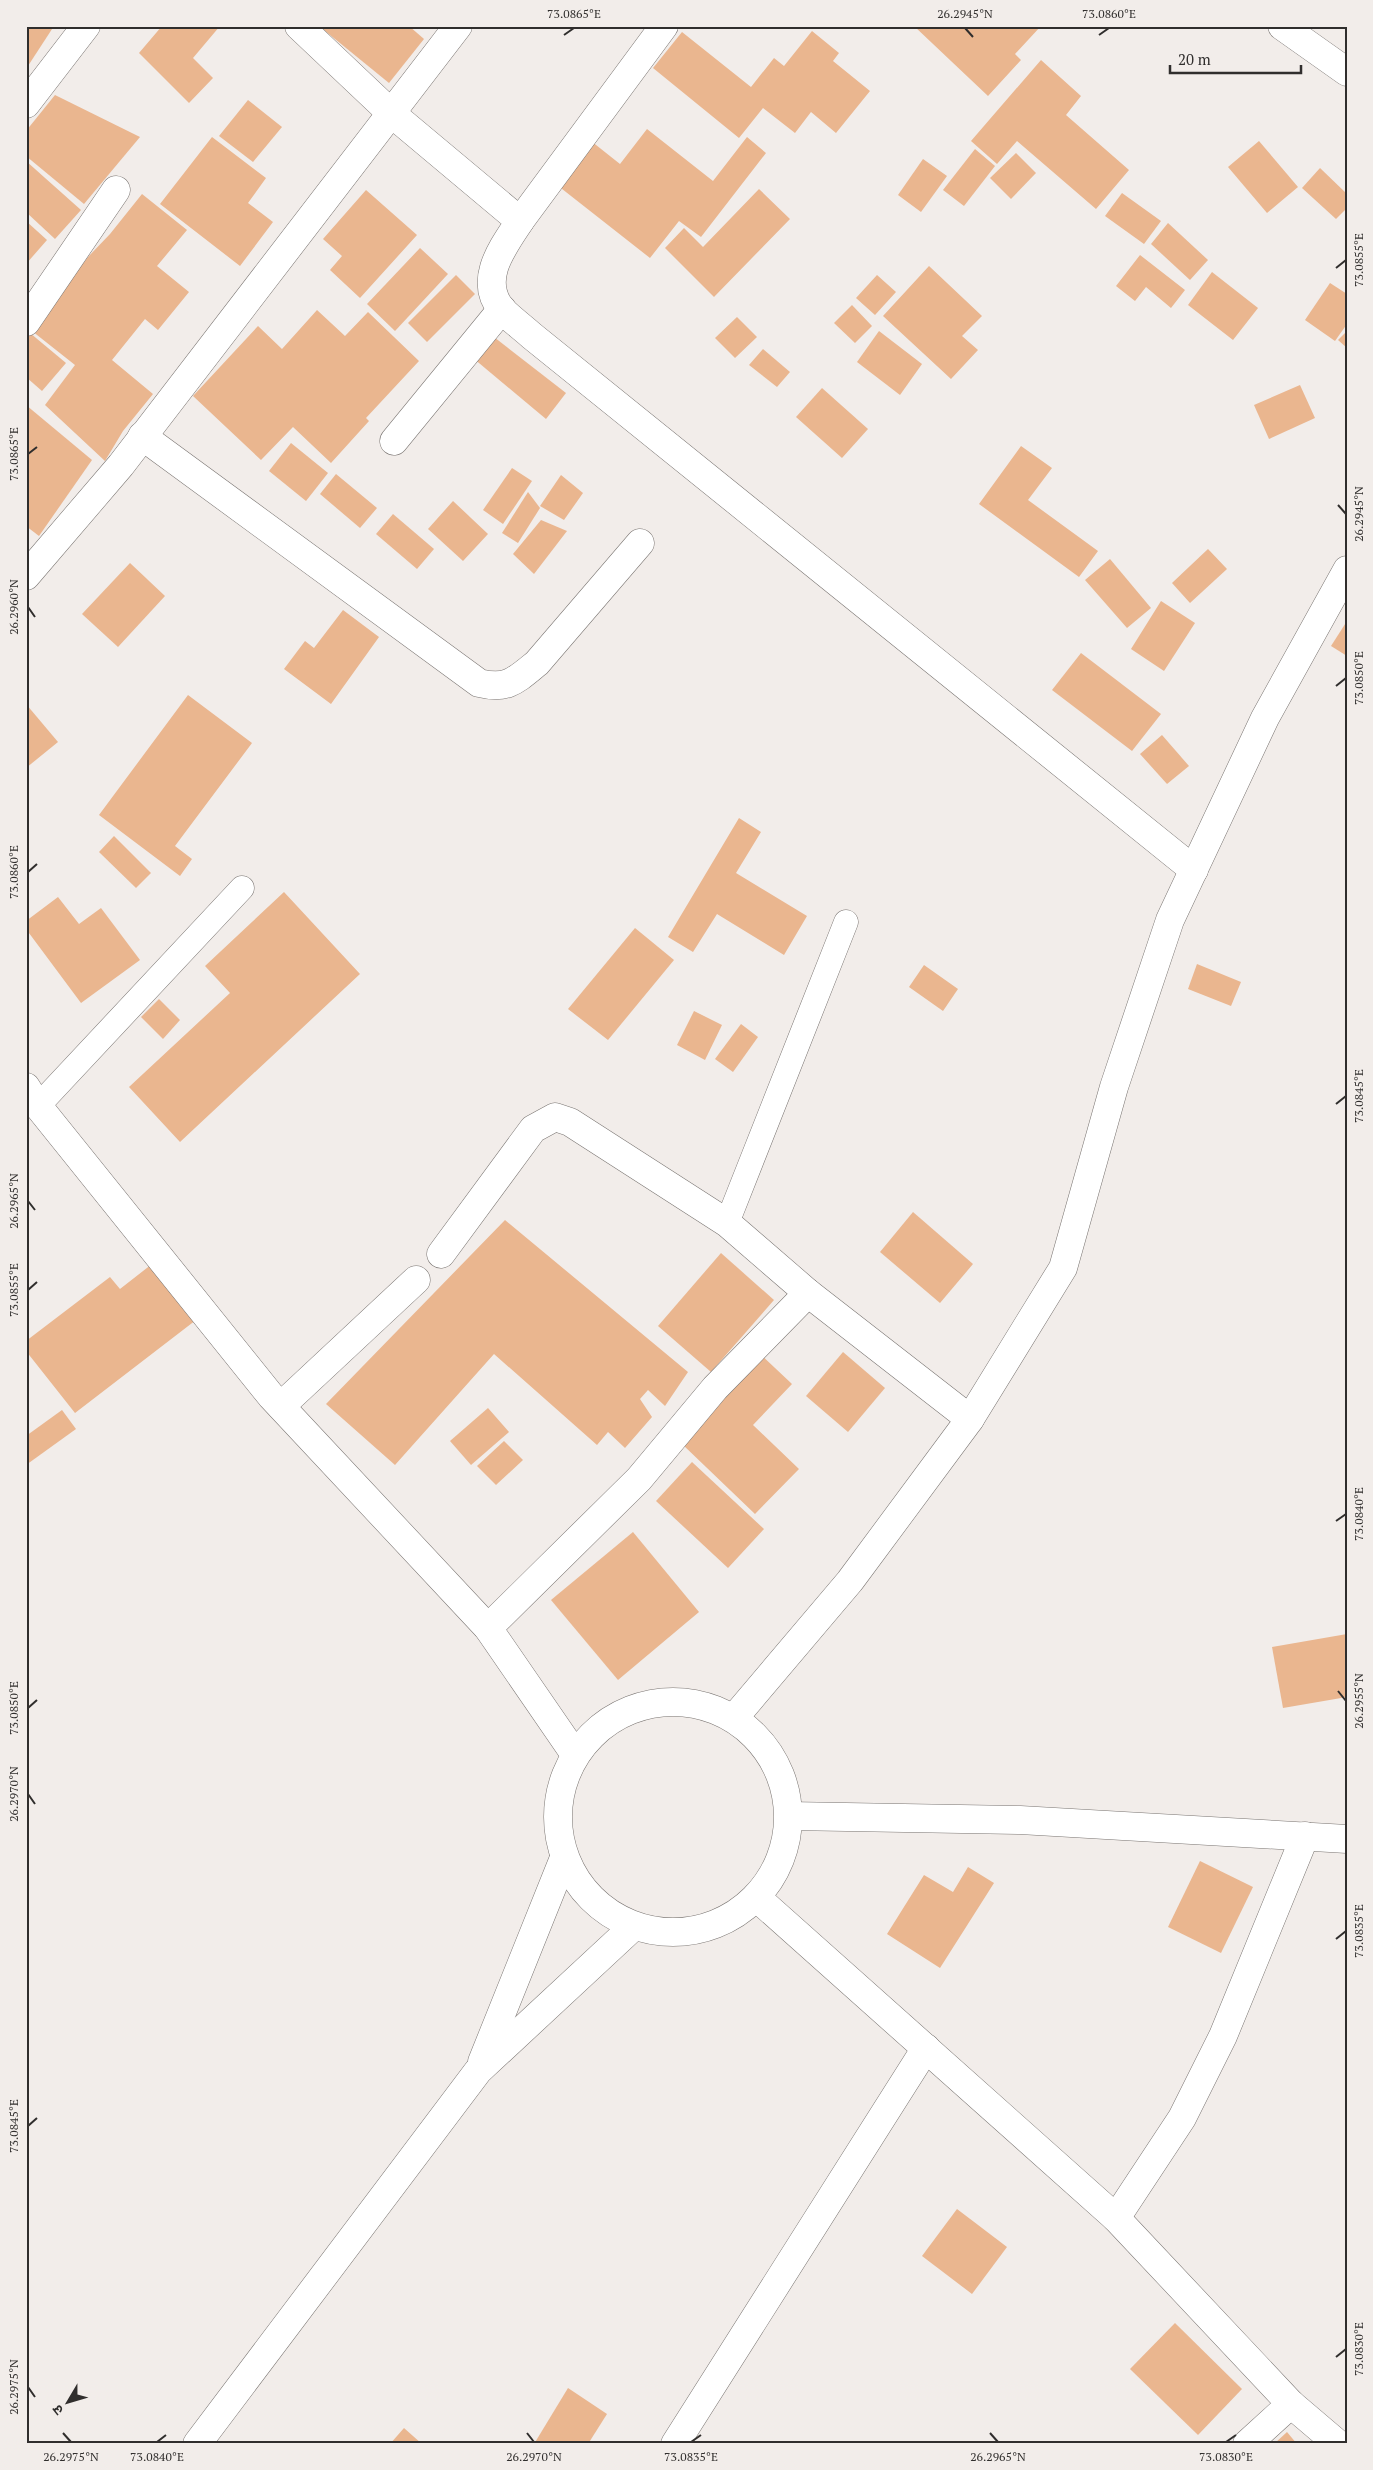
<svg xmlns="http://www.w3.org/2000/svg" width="1373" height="2470" viewBox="0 0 1373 2470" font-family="'PT Serif','Noto Sans Devanagari',serif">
<rect width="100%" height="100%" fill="#f2edea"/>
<g fill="#eab68f">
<path d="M 26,26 L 54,26 L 26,69 Z"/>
<path d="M 162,26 L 220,26 L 193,58 L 213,78 L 189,103 L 139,53 Z"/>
<path d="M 319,26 L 409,26 L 424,39 L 389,83 Z"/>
<path d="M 914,26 L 1041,26 L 1015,54 L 1021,60 L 988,96 Z"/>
<path d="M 812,31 L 839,53 L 833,61 L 870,91 L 836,133 L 811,112 L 795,133 L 763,108 L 739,138 L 653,68 L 682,32 L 751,87 L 774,58 L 784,66 Z"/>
<path d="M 1041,60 L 1081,96 L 1066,115 L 1129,170 L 1096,209 L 1017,141 L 997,164 L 971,141 Z"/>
<path d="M 55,95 L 140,137 L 84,204 L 26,156 L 26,131 Z"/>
<path d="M 248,100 L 282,127 L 253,162 L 219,136 Z"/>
<path d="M 647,129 L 713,181 L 747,137 L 766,153 L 701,237 L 679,221 L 650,258 L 557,185 L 591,141 L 620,164 Z"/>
<path d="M 212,137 L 266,178 L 248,203 L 273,222 L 240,266 L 160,204 Z"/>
<path d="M 1259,141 L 1298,187 L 1267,213 L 1228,167 Z"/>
<path d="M 975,149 L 995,166 L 964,206 L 943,190 Z"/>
<path d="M 1016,153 L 1036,173 L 1011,199 L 990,178 Z"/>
<path d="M 923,159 L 947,176 L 921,212 L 898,195 Z"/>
<path d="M 26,161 L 81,210 L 55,239 L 26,212 Z"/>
<path d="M 1320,168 L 1347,194 L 1347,208 L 1336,219 L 1302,188 Z"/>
<path d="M 759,189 L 790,219 L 714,297 L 665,248 L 684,228 L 703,247 Z"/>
<path d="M 366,190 L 417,235 L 360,298 L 330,270 L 342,256 L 323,239 Z"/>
<path d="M 1122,193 L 1161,221 L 1144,244 L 1105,216 Z"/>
<path d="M 142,194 L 187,230 L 157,266 L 189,292 L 158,330 L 145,319 L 112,360 L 153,394 L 123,431 L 105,461 L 45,405 L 75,365 L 32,331 L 88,257 L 110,234 Z"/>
<path d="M 26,221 L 47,240 L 26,264 Z"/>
<path d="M 1168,223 L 1208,260 L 1190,280 L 1151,244 Z"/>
<path d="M 420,248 L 448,274 L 395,331 L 367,304 Z"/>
<path d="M 1140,255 L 1185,290 L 1171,308 L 1146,287 L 1135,301 L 1116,286 Z"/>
<path d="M 929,266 L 982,316 L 962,336 L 978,350 L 951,379 L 883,316 Z"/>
<path d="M 1212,272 L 1258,308 L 1233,340 L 1188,305 Z"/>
<path d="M 456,275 L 475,294 L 427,342 L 408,323 Z"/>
<path d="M 877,275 L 896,292 L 875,315 L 856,298 Z"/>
<path d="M 1330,283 L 1347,294 L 1347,324 L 1335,341 L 1305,320 Z"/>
<path d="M 852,305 L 872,326 L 855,343 L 834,323 Z"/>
<path d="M 317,310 L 345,336 L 368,312 L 419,361 L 366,418 L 369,421 L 331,463 L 293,427 L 261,460 L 193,396 L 258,326 L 282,349 Z"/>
<path d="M 737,317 L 757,337 L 735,358 L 715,338 Z"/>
<path d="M 879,331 L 922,364 L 900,395 L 857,362 Z"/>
<path d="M 1347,331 L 1347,348 L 1338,340 Z"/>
<path d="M 30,333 L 66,363 L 42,391 L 26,377 L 26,337 Z"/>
<path d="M 494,337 L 566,393 L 546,419 L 473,358 Z"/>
<path d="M 763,349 L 790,372 L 777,387 L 749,365 Z"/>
<path d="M 1300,385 L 1315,418 L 1269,439 L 1254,405 Z"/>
<path d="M 822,388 L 868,429 L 842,458 L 796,417 Z"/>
<path d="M 26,405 L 92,460 L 39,536 L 26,526 Z"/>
<path d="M 291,443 L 328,473 L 306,501 L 269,471 Z"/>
<path d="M 1021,446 L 1052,468 L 1028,500 L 1098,551 L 1079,577 L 979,504 Z"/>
<path d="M 512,468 L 532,481 L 503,524 L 483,510 Z"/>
<path d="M 336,474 L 377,508 L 360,528 L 320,494 Z"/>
<path d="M 561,475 L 583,493 L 564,520 L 540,506 Z"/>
<path d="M 528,492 L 540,508 L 518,543 L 502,533 Z"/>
<path d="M 453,501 L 488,534 L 463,561 L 428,529 Z"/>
<path d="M 393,514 L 434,549 L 417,569 L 376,534 Z"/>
<path d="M 541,520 L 567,531 L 534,574 L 513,554 Z"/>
<path d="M 1208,549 L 1227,569 L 1190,603 L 1172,583 Z"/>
<path d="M 1110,559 L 1151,608 L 1127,628 L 1085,580 Z"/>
<path d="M 130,563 L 165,596 L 118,647 L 82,614 Z"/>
<path d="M 1161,601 L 1195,623 L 1164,671 L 1131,649 Z"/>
<path d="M 343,610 L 379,637 L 331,704 L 284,669 L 305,641 L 314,648 Z"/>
<path d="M 1347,621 L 1347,656 L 1331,646 Z"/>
<path d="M 1081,653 L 1161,714 L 1132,751 L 1052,690 Z"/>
<path d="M 188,695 L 252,743 L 175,846 L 192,859 L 180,876 L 99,815 Z"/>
<path d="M 26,704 L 58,742 L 26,768 Z"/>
<path d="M 1162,735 L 1189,766 L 1167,784 L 1140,754 Z"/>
<path d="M 739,818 L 761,832 L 736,873 L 807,916 L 784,955 L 717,914 L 693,952 L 668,937 Z"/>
<path d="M 114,836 L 151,873 L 136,888 L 99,852 Z"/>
<path d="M 284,892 L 360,974 L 180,1142 L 129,1087 L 230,993 L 205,966 Z"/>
<path d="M 58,897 L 79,924 L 101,908 L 140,960 L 81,1003 L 26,929 L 26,921 Z"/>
<path d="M 635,928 L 674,960 L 608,1040 L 568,1009 Z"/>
<path d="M 1197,964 L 1241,982 L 1231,1006 L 1188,989 Z"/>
<path d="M 924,965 L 958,989 L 943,1011 L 909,987 Z"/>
<path d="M 159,999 L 180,1020 L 163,1039 L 141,1017 Z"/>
<path d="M 694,1011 L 722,1025 L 705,1060 L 677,1045 Z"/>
<path d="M 741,1024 L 758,1037 L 733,1072 L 715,1059 Z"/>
<path d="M 913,1212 L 973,1264 L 940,1303 L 880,1252 Z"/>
<path d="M 505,1220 L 688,1372 L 665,1406 L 648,1390 L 640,1399 L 652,1417 L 625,1448 L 608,1432 L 597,1445 L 494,1354 L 395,1465 L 326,1404 Z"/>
<path d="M 721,1253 L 774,1300 L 711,1372 L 658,1326 Z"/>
<path d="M 152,1264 L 196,1320 L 75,1413 L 26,1351 L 26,1341 L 110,1277 L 120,1289 Z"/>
<path d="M 756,1350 L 792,1384 L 753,1425 L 799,1469 L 755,1514 L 682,1444 Z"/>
<path d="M 843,1352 L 885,1388 L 848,1432 L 806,1396 Z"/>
<path d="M 488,1408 L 509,1432 L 471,1465 L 450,1441 Z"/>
<path d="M 62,1410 L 76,1429 L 26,1465 L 26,1436 Z"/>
<path d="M 504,1441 L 523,1460 L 496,1485 L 477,1466 Z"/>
<path d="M 692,1462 L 764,1529 L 728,1568 L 656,1501 Z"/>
<path d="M 633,1532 L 699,1612 L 618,1680 L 551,1600 Z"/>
<path d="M 1347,1634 L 1347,1697 L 1283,1708 L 1272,1647 Z"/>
<path d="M 1200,1861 L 1253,1887 L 1221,1953 L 1168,1927 Z"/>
<path d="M 968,1867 L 994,1883 L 940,1968 L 887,1934 L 924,1875 L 953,1892 Z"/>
<path d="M 957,2209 L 1007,2247 L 972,2294 L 922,2256 Z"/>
<path d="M 1175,2323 L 1242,2389 L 1198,2435 L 1130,2369 Z"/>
<path d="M 568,2388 L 607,2414 L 588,2444 L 534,2444 Z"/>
<path d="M 404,2428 L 422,2444 L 390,2444 Z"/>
<path d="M 1287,2432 L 1297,2444 L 1274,2444 Z"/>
</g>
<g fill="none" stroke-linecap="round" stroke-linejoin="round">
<g stroke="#7a7572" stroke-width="25">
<g id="lane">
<path d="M 38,1106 L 242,888"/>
<path d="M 727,1223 L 846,922"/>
</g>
</g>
<g stroke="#7a7572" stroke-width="29">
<g id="street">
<path d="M 299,26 L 391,113 L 520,221 C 503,247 477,280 502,310 C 511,319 522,327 532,336 L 1194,870"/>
<path d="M 1282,26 L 1347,72"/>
<path d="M 26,104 L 86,26"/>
<path d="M 520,221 L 664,26"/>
<path d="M 26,322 L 116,190"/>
<path d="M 142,436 L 479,683 C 507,690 515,681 537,663 L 640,543"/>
<path d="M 394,441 L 502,309"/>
<path d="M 26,576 L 121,465 L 458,26"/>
<path d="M 441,1254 L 533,1129 L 555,1117 L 570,1122 L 727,1223 L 808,1293 L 970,1419"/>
<path d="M 281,1406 L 416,1280"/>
<path d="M 488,1628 L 639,1479 L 715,1388 L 808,1293"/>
<path d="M 734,1718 L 850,1581 L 970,1419 L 1063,1268 L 1114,1087 L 1170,920 L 1265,718 L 1347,570"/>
<path d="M 756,1897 L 1116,2218 L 1291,2404 L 1338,2444"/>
<path d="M 1116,2218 L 1182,2118 L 1223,2036 L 1305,1836"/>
<path d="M 675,2444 L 926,2048"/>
<path d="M 1247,2444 L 1291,2404"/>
</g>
</g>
<g stroke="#7a7572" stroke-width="29">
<g id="secondary">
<path d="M 26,1087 L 38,1106 L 271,1396 L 488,1628 L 574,1753"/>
<circle cx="673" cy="1817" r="115"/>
<path d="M 789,1816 L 1020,1820 L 1347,1839"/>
<path d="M 482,2062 L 564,1858"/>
<path d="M 197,2444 L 478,2071 L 634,1926"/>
</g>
</g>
<use href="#lane" stroke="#fff" stroke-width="24"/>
<use href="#street" stroke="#fff" stroke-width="28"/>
<use href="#secondary" stroke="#fff" stroke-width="28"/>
</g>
<path fill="none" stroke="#302e2d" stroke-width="2" d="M 965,28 L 973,37M 564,35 L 574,28M 1099,35 L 1109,28M 1336,268 L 1346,260M 28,454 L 37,447M 1338,505 L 1346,514M 28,607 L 35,617M 1336,686 L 1346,678M 28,872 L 37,864M 1336,1104 L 1346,1096M 28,1201 L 35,1210M 28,1290 L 37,1282M 1336,1521 L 1346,1514M 1338,1691 L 1346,1701M 28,1708 L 37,1700M 28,1794 L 35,1804M 1336,1939 L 1346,1931M 28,2126 L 37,2118M 1336,2357 L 1346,2349M 28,2387 L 35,2397M 63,2433 L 71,2442M 527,2433 L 534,2442M 990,2433 L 998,2442M 157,2442 L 166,2435M 691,2442 L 701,2435M 1226,2442 L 1236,2435"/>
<rect width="1373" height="2470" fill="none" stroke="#f2edea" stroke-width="55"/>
<g transform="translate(68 2402) rotate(232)" stroke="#f2edea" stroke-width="4" paint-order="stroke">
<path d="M0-4L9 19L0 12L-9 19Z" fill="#302e2d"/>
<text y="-8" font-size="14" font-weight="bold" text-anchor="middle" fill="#302e2d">उ</text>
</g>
<path d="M1170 65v8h131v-8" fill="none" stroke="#302e2d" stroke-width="2.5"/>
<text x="1178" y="65" font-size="15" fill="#302e2d" stroke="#f2edea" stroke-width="4" paint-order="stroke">20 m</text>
<rect x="28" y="28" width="1318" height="2414" fill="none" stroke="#302e2d" stroke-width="2"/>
<g font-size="12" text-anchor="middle" fill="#302e2d">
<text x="574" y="18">73.0865°E</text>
<text x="965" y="18">26.2945°N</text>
<text x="1109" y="18">73.0860°E</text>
<text transform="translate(1359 260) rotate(-90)" y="4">73.0855°E</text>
<text transform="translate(14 454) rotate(-90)" y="4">73.0865°E</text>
<text transform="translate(1359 514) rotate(-90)" y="4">26.2945°N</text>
<text transform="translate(14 607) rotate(-90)" y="4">26.2960°N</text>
<text transform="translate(1359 678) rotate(-90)" y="4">73.0850°E</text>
<text transform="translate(14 872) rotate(-90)" y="4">73.0860°E</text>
<text transform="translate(1359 1096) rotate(-90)" y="4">73.0845°E</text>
<text transform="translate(14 1201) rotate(-90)" y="4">26.2965°N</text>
<text transform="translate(14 1290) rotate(-90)" y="4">73.0855°E</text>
<text transform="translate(1359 1514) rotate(-90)" y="4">73.0840°E</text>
<text transform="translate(1359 1701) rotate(-90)" y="4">26.2955°N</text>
<text transform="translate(14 1708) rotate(-90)" y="4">73.0850°E</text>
<text transform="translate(14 1794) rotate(-90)" y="4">26.2970°N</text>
<text transform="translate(1359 1931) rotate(-90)" y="4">73.0835°E</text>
<text transform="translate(14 2126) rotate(-90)" y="4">73.0845°E</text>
<text transform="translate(1359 2349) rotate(-90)" y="4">73.0830°E</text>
<text transform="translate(14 2387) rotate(-90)" y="4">26.2975°N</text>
<text x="71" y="2461">26.2975°N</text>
<text x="157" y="2461">73.0840°E</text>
<text x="534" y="2461">26.2970°N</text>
<text x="691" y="2461">73.0835°E</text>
<text x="998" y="2461">26.2965°N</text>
<text x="1226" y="2461">73.0830°E</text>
</g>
</svg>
